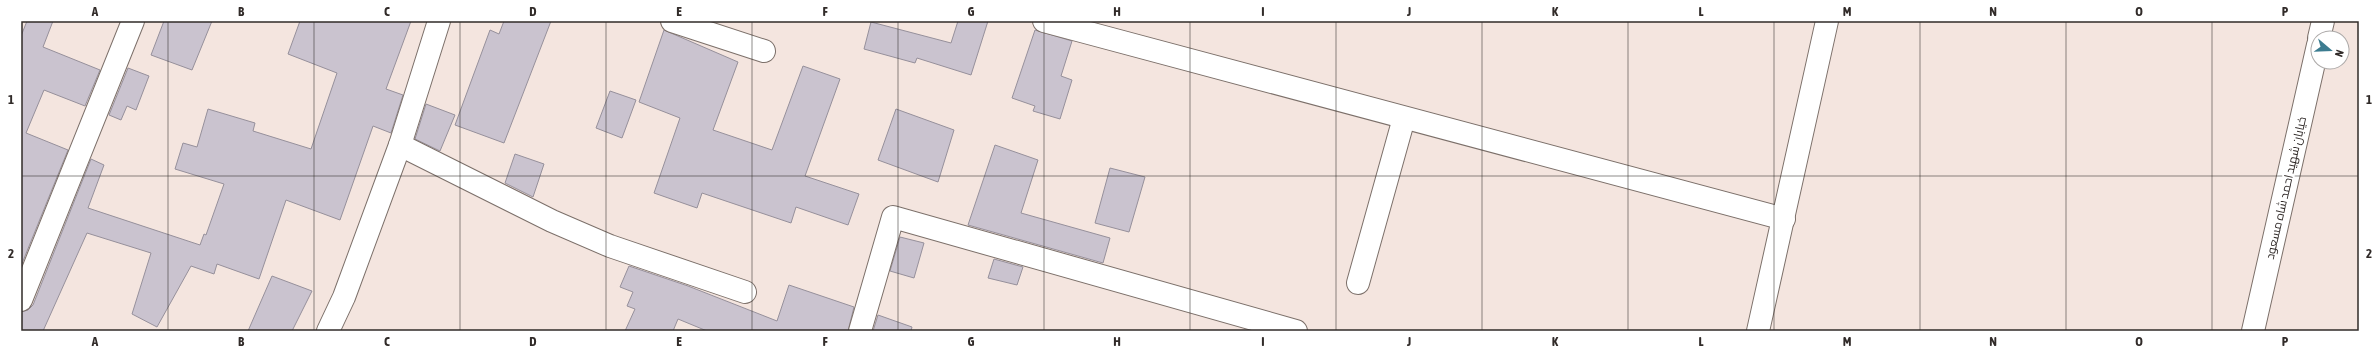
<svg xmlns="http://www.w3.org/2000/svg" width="2380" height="352" viewBox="0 0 2380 352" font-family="'Asap Condensed',Cairo,sans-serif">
<rect width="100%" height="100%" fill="#f4e5df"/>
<g fill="#cac3cf" stroke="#96909b">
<path d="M 27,21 L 53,21 L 43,47 L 100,70 L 85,106 L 44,90 L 26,133 L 68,150 L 21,266 L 21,36 Z"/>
<path d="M 164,21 L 212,21 L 192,70 L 151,55 Z"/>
<path d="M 300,21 L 411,21 L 386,89 L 403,95 L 391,133 L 373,126 L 340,220 L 286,200 L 259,279 L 217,264 L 214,274 L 191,266 L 157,327 L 132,314 L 151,253 L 87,233 L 43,331 L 21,331 L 21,312 L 28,310 L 33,305 L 91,159 L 104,165 L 88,208 L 200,245 L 204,234 L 206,235 L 224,184 L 175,169 L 183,143 L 197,147 L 208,109 L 255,123 L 253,131 L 311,149 L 337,73 L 288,54 Z"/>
<path d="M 504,21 L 551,21 L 504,143 L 455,125 L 490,30 L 499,34 Z"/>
<path d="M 958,21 L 988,21 L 971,75 L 917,58 L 915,63 L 864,49 L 871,22 L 951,43 Z"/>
<path d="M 664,30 L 738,62 L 713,130 L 772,150 L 803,66 L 840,79 L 805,176 L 859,194 L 848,225 L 796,207 L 791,223 L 702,193 L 697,208 L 654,193 L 680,118 L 639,102 Z"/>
<path d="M 1035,30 L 1072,41 L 1061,76 L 1072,80 L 1060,119 L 1033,111 L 1035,106 L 1012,98 Z"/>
<path d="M 128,68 L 149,76 L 136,110 L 127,106 L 121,120 L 109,115 Z"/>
<path d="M 610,91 L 636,100 L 622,138 L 596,128 Z"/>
<path d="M 426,104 L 455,115 L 440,151 L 415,139 Z"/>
<path d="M 896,109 L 954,130 L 938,182 L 878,160 Z"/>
<path d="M 995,145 L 1038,160 L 1021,213 L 1110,238 L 1103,263 L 968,225 Z"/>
<path d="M 515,154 L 544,164 L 533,197 L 505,183 Z"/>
<path d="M 1110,168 L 1145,177 L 1129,232 L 1095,223 Z"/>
<path d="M 900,237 L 924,243 L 914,278 L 890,271 Z"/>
<path d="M 994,259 L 1023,267 L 1017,285 L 988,278 Z"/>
<path d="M 629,266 L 688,286 L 777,321 L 789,285 L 854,307 L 848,331 L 707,331 L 678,319 L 673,331 L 625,331 L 635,309 L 627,306 L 633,292 L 620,287 Z"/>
<path d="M 272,276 L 312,291 L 292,331 L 248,331 Z"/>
<path d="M 878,315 L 912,327 L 911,331 L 873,331 Z"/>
</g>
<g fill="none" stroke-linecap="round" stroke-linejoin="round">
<g stroke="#7c706a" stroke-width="24">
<g id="minor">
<path d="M 672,21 L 764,51"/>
<path d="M 1044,21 L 1784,219"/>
<path d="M 400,145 L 552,221 L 610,246 L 745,292"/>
<path d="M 1358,283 L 1404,118"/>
<path d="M 21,300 L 133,21"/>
<path d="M 328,331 L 344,297 L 400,145 L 439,21"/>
<path d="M 860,331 L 893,217 L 1296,331"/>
<path d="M 1758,331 L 1827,21"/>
</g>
</g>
<g stroke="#7c706a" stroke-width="24">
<g id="major">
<path d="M 2319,38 L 2323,21"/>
<path d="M 2253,331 L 2318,45"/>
</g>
</g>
<use href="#minor" stroke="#fff" stroke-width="22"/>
<use href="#major" stroke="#fff" stroke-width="22"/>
</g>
<path fill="none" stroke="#312b29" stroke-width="1" stroke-opacity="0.55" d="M 168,21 L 168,331M 314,21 L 314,331M 460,21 L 460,331M 606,21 L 606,331M 752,21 L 752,331M 898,21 L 898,331M 1044,21 L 1044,331M 1190,21 L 1190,331M 1336,21 L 1336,331M 1482,21 L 1482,331M 1628,21 L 1628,331M 1774,21 L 1774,331M 1920,21 L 1920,331M 2066,21 L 2066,331M 2212,21 L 2212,331M 21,176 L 2359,176"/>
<g text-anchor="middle" stroke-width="4" stroke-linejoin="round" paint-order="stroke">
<g font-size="12" fill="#312b29" stroke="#fff">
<text transform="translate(2286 188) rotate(-77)" y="4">خیابان شهید احمد شاه مسعود</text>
</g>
</g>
<rect width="2380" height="352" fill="none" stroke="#ffffff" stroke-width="44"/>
<g transform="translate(2330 50) rotate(109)"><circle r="19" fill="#ffffff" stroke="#adaaa9"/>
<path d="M0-3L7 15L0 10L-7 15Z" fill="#3c7c90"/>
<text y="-6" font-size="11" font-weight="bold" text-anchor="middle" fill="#312b29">N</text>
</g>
<rect x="22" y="22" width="2336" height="308" fill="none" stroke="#312b29" stroke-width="1.5"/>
<g font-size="13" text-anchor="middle" font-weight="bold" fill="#312b29">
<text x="95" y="16">A</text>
<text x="241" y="16">B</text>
<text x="387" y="16">C</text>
<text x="533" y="16">D</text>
<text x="679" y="16">E</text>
<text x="825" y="16">F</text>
<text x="971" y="16">G</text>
<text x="1117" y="16">H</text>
<text x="1263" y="16">I</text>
<text x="1409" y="16">J</text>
<text x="1555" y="16">K</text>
<text x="1701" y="16">L</text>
<text x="1847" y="16">M</text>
<text x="1993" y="16">N</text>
<text x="2139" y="16">O</text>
<text x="2285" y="16">P</text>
<text x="11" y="104">1</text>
<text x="2369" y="104">1</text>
<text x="11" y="258">2</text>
<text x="2369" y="258">2</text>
<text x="95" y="346">A</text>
<text x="241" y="346">B</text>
<text x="387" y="346">C</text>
<text x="533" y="346">D</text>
<text x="679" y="346">E</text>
<text x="825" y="346">F</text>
<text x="971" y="346">G</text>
<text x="1117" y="346">H</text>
<text x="1263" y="346">I</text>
<text x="1409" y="346">J</text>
<text x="1555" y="346">K</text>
<text x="1701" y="346">L</text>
<text x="1847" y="346">M</text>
<text x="1993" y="346">N</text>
<text x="2139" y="346">O</text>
<text x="2285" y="346">P</text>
</g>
</svg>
